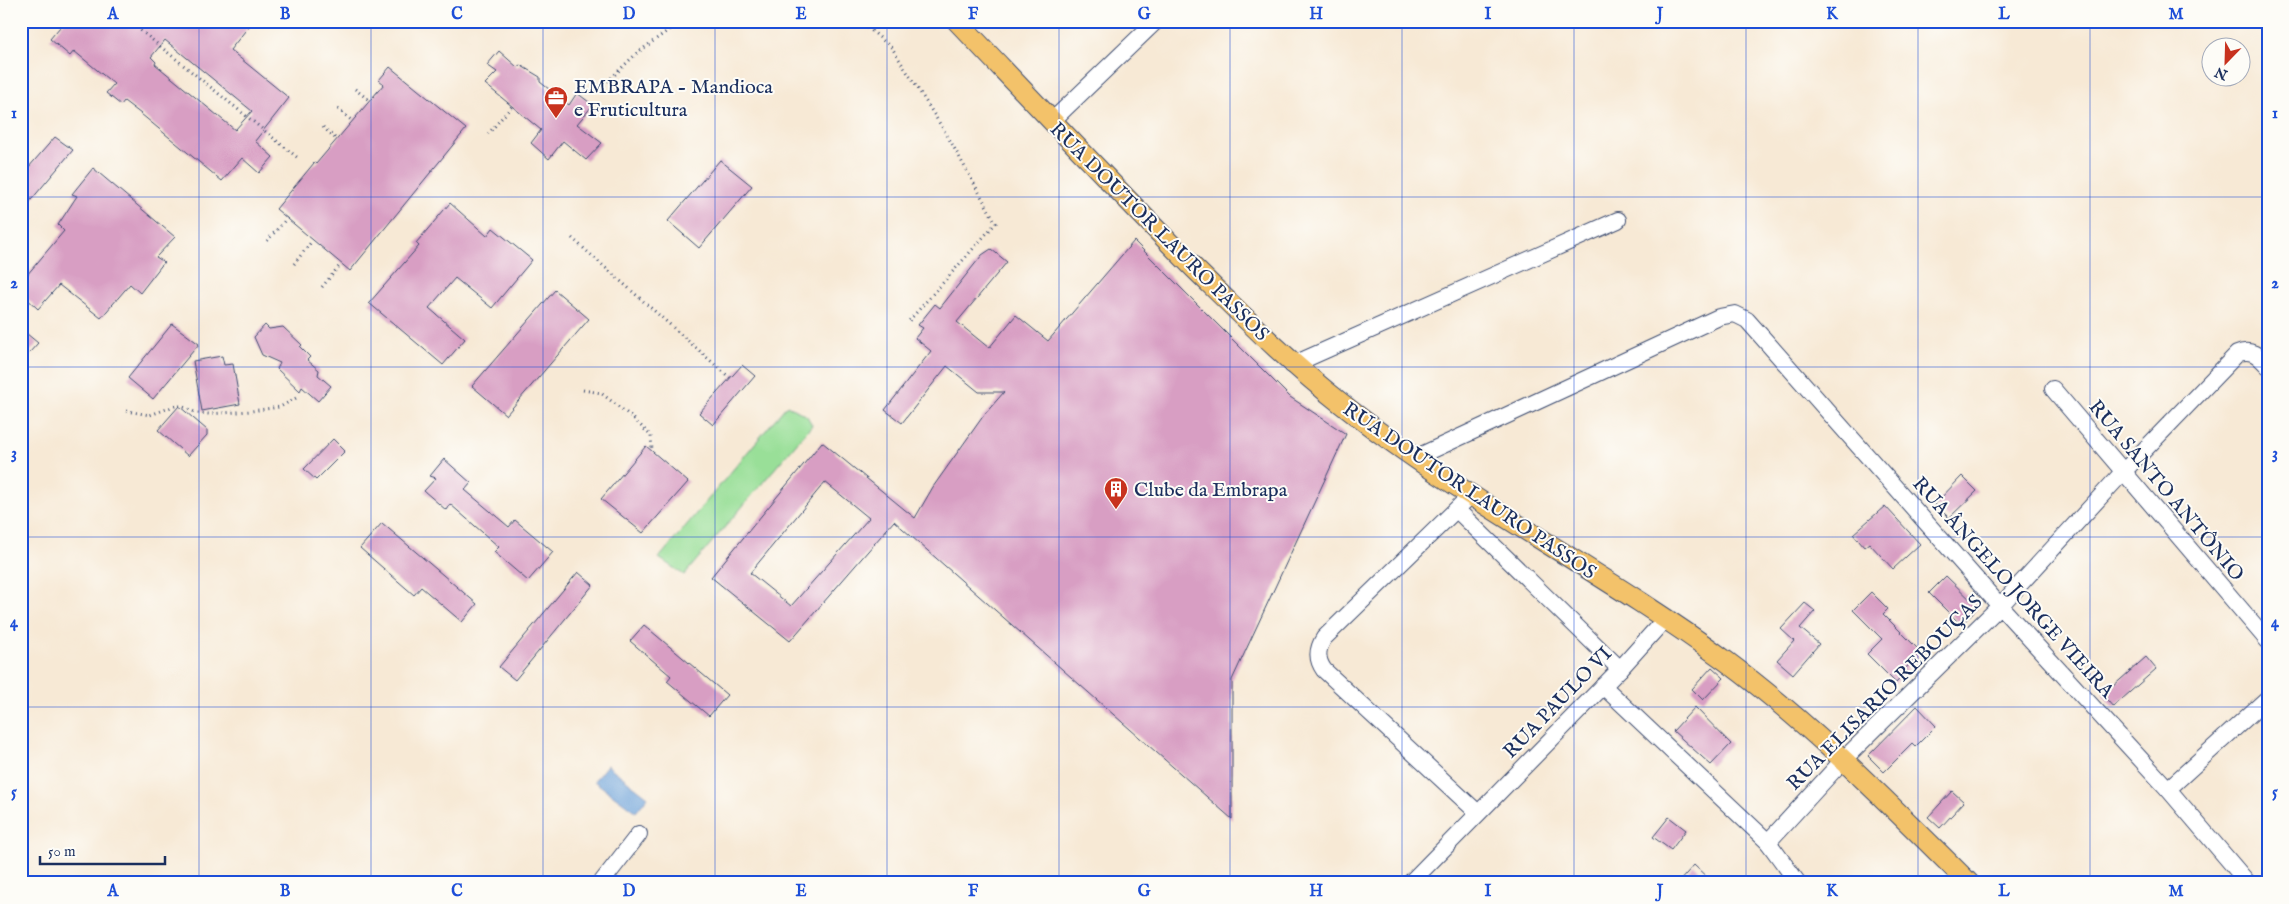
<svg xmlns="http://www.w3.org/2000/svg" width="2289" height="904" viewBox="0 0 2289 904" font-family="'IM FELL English',serif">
<rect width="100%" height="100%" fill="#fdfcf7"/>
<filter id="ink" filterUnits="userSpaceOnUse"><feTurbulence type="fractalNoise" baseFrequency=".02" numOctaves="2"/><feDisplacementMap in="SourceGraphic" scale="10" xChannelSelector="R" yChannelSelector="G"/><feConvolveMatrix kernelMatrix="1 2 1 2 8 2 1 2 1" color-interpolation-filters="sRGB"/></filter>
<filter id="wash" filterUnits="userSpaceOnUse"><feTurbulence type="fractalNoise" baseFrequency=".0096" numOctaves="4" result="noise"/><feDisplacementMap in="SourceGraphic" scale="20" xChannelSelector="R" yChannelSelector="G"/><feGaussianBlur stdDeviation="1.12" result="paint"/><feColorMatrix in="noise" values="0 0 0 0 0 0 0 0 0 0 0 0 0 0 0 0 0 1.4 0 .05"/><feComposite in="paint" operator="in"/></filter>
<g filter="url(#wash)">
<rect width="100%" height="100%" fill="#f7e9d5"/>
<path fill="#99df98" stroke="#5a877b" d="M 787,405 L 807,416 L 812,425 L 684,575 L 659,558 Z"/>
<path fill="#6ca1d9" stroke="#44689c" d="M 607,765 L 648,797 L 636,812 L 594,781 Z"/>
<g id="blocks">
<g fill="#d89ec3" fill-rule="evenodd">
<path d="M 65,21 L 253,21 L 230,50 L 289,98 L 255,141 L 273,157 L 259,173 L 242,158 L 222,181 L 141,114 L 124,101 L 121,105 L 106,93 L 114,84 L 74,51 L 70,56 L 50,39 ZM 165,40 L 252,111 L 235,130 L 155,64 L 156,62 L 151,57 Z"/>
<path d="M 499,51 L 517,67 L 520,65 L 540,77 L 540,82 L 569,105 L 577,93 L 593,105 L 577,124 L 602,143 L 586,160 L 563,141 L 549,159 L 531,143 L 541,130 L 485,84 L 497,72 L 487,65 Z"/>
<path d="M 390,67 L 466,129 L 350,271 L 276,209 L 314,163 L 316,164 L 384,84 L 379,80 Z"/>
<path d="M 55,137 L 73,150 L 21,212 L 21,176 Z"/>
<path d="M 720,160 L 752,186 L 699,248 L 668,221 Z"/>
<path d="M 93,168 L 175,237 L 156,257 L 164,262 L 140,293 L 130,284 L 101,318 L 59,285 L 38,309 L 21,293 L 21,282 L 64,231 L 58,225 L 77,196 L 72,194 Z"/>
<path d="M 450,203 L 487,236 L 493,228 L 532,260 L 492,308 L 455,278 L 429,308 L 465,339 L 443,365 L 369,303 L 419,246 L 416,243 Z"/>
<path d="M 1134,241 L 1290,397 L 1346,434 L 1232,680 L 1232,819 L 894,521 L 790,641 L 711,577 L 822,442 L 915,518 L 933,487 L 984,415 L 1004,392 L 979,392 L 947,366 L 902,423 L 885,410 L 931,351 L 915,338 L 923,328 L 918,325 L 935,304 L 940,308 L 982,255 L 991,249 L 1007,262 L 957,322 L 989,348 L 1016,315 L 1048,341 ZM 825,482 L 869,518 L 791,606 L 750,573 Z"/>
<path d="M 555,290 L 589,319 L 506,415 L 472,386 Z"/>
<path d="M 172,324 L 199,344 L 153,399 L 128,378 Z"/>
<path d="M 265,325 L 269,329 L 283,327 L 302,345 L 300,347 L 310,357 L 307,360 L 319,370 L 318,375 L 331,386 L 318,401 L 302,387 L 300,391 L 277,369 L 280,363 L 262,355 L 254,337 Z"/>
<path d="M 21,329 L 38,343 L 21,362 Z"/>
<path d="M 222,356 L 224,365 L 233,364 L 240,404 L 202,411 L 193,361 Z"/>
<path d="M 742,365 L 755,376 L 713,425 L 699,413 Z"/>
<path d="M 179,406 L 207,430 L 207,435 L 188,456 L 158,430 Z"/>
<path d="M 333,439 L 345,451 L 316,480 L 304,469 Z"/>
<path d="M 646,446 L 688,482 L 643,533 L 601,499 Z"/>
<path d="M 444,459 L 471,483 L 465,490 L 509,527 L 515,520 L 553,552 L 528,581 L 494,552 L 499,547 L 450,504 L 446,510 L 424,491 L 436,478 L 430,476 Z"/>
<path d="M 1962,476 L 1977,491 L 1949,518 L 1935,504 Z"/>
<path d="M 1885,506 L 1920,544 L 1893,569 L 1869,543 L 1864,547 L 1853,534 Z"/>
<path d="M 382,523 L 477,604 L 462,622 L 421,587 L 414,595 L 360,548 Z"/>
<path d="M 578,572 L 593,585 L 515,680 L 499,667 Z"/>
<path d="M 1946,576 L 1978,607 L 1961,625 L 1929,593 Z"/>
<path d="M 1871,592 L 1888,609 L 1883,614 L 1921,652 L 1905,669 L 1907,671 L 1896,683 L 1867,654 L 1882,639 L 1853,610 Z"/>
<path d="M 1805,603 L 1815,611 L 1800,628 L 1819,644 L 1793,674 L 1777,660 L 1794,641 L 1781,629 Z"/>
<path d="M 644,625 L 727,695 L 709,716 L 667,681 L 671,676 L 630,641 Z"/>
<path d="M 2146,657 L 2156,669 L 2113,707 L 2103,695 Z"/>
<path d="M 1712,667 L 1724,678 L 1703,700 L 1692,689 Z"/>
<path d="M 1917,706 L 1936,726 L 1915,747 L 1912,744 L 1884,772 L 1868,756 Z"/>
<path d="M 1695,707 L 1731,744 L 1711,765 L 1673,731 Z"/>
<path d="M 1952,791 L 1964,802 L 1940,828 L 1928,817 Z"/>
<path d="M 1669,817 L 1686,830 L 1671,850 L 1653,837 Z"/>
<path d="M 1694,865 L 1713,883 L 1678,883 Z"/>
</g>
</g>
</g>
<g filter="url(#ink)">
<use href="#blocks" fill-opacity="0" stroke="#3c4b70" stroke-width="1"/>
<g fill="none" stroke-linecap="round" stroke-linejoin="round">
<g stroke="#3c4b70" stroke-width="18">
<g id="minor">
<path d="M 1052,121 L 1156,21"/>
<path d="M 1292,365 L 1618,220"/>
<path d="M 2053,389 L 2268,641"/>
<path d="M 1415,458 L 1719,317 L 1735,314 L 1747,320 L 2000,606 L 2168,789 L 2248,883"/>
<path d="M 1470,496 L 1324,638 C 1317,649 1316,659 1324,670 L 1478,813"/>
<path d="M 1457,510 L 1620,669"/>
<path d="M 1603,686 L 1768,842 L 1798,883"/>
<path d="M 2168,789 L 2268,698"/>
<path d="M 1768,842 L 1844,759 L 2000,606 L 2124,471 L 2237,354 C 2251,348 2258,355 2268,366"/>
<path d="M 601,883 L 639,834"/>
<path d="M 1410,883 L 1620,669 L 1665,619"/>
</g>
</g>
<g stroke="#3c4b70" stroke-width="22">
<path id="major" d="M 957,21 C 1036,104 1114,187 1194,268 C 1243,316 1288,362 1342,404 C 1463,500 1602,570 1726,661 C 1815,727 1891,806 1969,883"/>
</g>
<g stroke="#3c4b70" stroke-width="3" stroke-dasharray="1 4" stroke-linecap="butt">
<path d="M 129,21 L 298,158"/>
<path d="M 860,21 L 892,48 L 947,135 L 996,223 L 908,322"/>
<path d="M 604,85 L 637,53 L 681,21"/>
<path d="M 355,89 L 370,101"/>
<path d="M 338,109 L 352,121"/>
<path d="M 323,127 L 336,139"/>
<path d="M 488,134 L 512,106"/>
<path d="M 572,238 L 730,378"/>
<path d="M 267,241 L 287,218"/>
<path d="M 294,264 L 312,241"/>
<path d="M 322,287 L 341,264"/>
<path d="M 583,390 L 601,393 L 633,418 L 651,436 L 652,450"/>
<path d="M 126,411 L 150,415 L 175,406 L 181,406 L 197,413 L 209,414 L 251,411 L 280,407 L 298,397"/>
</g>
<use href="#minor" stroke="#fff" stroke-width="16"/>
<use href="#major" stroke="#f3c26a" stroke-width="20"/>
</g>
</g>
<path fill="none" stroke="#1d4ed8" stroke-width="1" stroke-opacity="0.55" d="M 199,21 L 199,883M 371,21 L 371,883M 543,21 L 543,883M 715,21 L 715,883M 887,21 L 887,883M 1059,21 L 1059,883M 1230,21 L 1230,883M 1402,21 L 1402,883M 1574,21 L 1574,883M 1746,21 L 1746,883M 1918,21 L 1918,883M 2090,21 L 2090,883M 21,197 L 2268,197M 21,367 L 2268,367M 21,537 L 2268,537M 21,707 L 2268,707"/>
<defs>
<g id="office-pin" transform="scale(1.25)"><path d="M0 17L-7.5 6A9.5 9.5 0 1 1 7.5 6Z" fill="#c8321e" stroke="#fdfcf7"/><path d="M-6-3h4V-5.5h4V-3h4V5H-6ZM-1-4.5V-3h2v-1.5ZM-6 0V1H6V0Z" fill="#fff"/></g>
<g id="building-pin" transform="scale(1.25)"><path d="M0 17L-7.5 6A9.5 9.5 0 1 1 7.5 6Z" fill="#c8321e" stroke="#fdfcf7"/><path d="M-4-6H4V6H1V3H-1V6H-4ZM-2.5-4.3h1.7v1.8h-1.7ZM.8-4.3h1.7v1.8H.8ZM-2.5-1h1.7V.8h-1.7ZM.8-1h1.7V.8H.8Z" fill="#fff"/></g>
</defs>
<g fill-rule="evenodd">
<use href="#office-pin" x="556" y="98"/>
<use href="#building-pin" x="1116" y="489"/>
</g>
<g text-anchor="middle" stroke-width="4" stroke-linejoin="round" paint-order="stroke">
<g font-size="20" fill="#1b2f5e" stroke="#fdfcf7" text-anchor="start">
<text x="574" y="93">EMBRAPA - Mandioca<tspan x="574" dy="23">e Fruticultura</tspan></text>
<text x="1134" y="496">Clube da Embrapa</text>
</g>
<g font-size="20" fill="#1b2f5e" stroke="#fdfcf7">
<text transform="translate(1160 231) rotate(45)" y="7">RUA DOUTOR LAURO PASSOS</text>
<text transform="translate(1470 490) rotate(34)" y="7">RUA DOUTOR LAURO PASSOS</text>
<text transform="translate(2167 490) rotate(50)" y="7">RUA SANTO ANTÔNIO</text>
<text transform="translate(2014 587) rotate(48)" y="7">RUA ÂNGELO JORGE VIEIRA</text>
<text transform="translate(1884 692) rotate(-45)" y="7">RUA ELISARIO REBOUÇAS</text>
<text transform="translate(1557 702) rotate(-46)" y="7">RUA PAULO VI</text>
</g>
</g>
<rect width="2289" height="904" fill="none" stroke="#fdfcf7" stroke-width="55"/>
<g transform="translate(2226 62) rotate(203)"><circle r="24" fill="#fdfcf7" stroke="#a3aaba"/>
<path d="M0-4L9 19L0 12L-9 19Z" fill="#c8321e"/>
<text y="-8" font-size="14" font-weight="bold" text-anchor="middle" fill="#1b2f5e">N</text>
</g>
<path d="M40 856v8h125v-8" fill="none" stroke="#1b2f5e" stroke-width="2.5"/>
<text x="48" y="856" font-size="15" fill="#1b2f5e" stroke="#fdfcf7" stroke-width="4" paint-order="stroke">50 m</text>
<rect x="28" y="28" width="2234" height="848" fill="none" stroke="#1d4ed8" stroke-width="2"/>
<g font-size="16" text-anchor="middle" font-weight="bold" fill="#1d4ed8">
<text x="113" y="19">A</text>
<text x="285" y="19">B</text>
<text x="457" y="19">C</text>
<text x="629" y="19">D</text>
<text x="801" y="19">E</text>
<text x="973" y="19">F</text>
<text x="1144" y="19">G</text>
<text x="1316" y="19">H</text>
<text x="1488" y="19">I</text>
<text x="1660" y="19">J</text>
<text x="1832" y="19">K</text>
<text x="2004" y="19">L</text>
<text x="2176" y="19">M</text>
<text x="14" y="118">1</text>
<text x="2275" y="118">1</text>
<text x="14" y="288">2</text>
<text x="2275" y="288">2</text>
<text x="14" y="458">3</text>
<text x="2275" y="458">3</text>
<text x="14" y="627">4</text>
<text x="2275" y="627">4</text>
<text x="14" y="797">5</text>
<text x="2275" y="797">5</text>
<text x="113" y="896">A</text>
<text x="285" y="896">B</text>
<text x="457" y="896">C</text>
<text x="629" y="896">D</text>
<text x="801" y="896">E</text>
<text x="973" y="896">F</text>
<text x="1144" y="896">G</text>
<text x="1316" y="896">H</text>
<text x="1488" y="896">I</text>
<text x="1660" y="896">J</text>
<text x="1832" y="896">K</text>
<text x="2004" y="896">L</text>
<text x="2176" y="896">M</text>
</g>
</svg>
